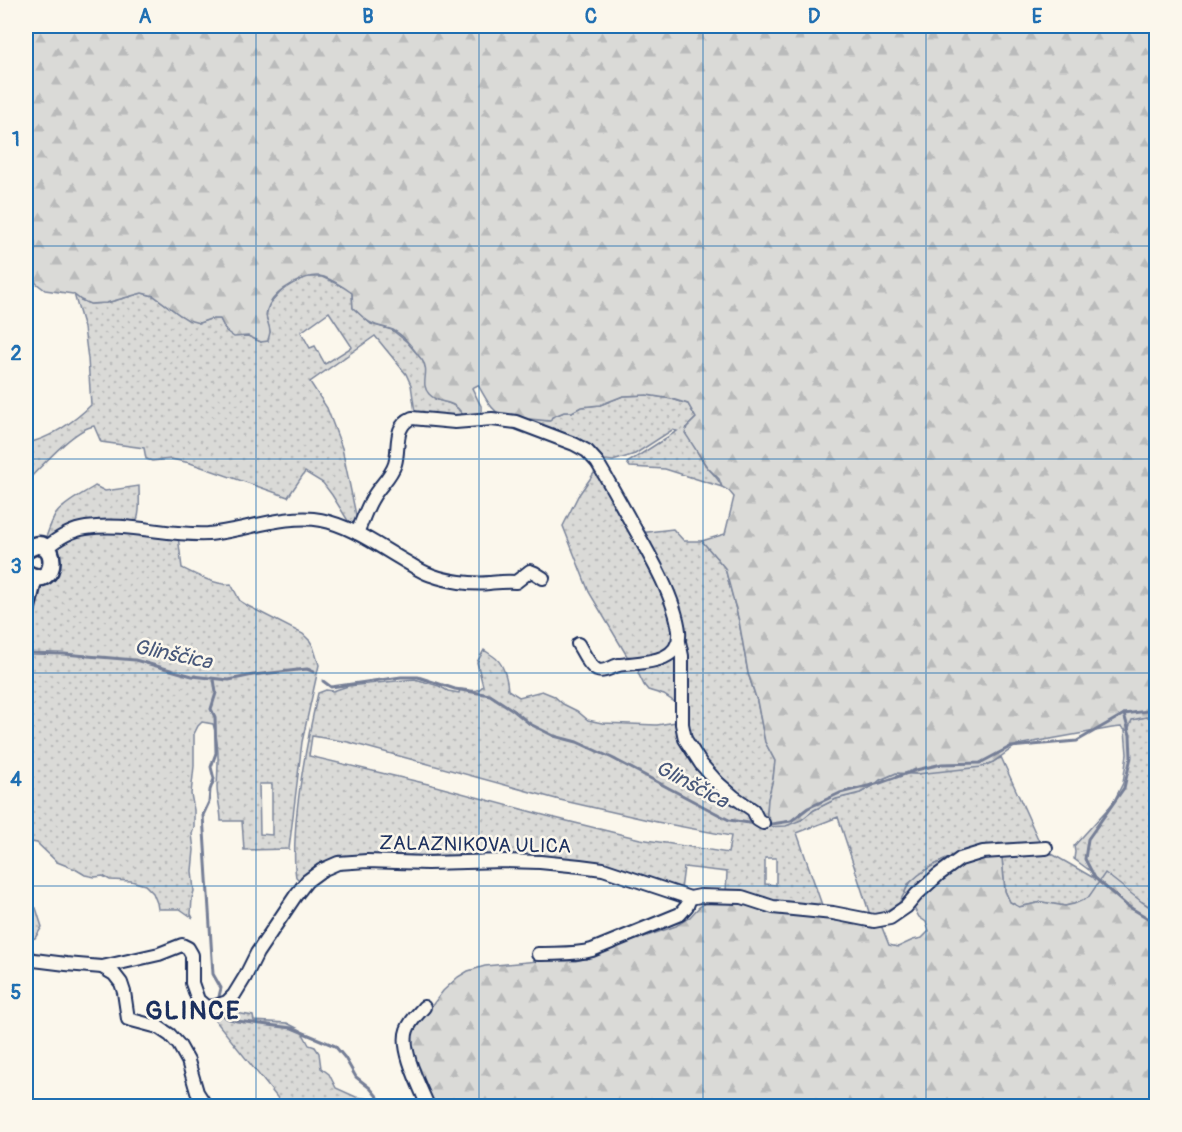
<svg xmlns="http://www.w3.org/2000/svg" width="1182" height="1132" viewBox="0 0 1182 1132" font-family="Pangolin,sans-serif">
<defs>
<pattern id="green-dots" width="8" height="8" patternUnits="userSpaceOnUse" patternTransform="scale(1.5)"><rect width="8" height="8" fill="#dadad7"/><path d="M2 2h.1M6 6h.1" fill="none" stroke="#babbbb" stroke-width="1.8" stroke-linecap="round"/></pattern>
<pattern id="forest-firs" width="22" height="20" patternUnits="userSpaceOnUse" patternTransform="scale(1.5)"><rect width="22" height="20" fill="#dadad7"/><path d="M5 1l3.5 6h-7zM16 11l3.5 6h-7z" fill="#babbbb"/></pattern>
</defs>
<rect width="100%" height="100%" fill="#fbf7ec"/>
<filter id="ink" filterUnits="userSpaceOnUse"><feTurbulence type="fractalNoise" baseFrequency=".0167" numOctaves="2"/><feDisplacementMap in="SourceGraphic" scale="12" xChannelSelector="R" yChannelSelector="G"/><feConvolveMatrix kernelMatrix="1 2 1 2 8 2 1 2 1" color-interpolation-filters="sRGB"/></filter>
<g filter="url(#ink)">
<g fill="url(#green-dots)" stroke="#7a849a" stroke-width="1.5" fill-rule="evenodd">
<path d="M 307,277 L 322,277 L 346,288 L 352,293 L 353,308 L 371,324 L 392,330 L 407,342 L 424,362 L 435,399 C 450,404 457,403 465,419 L 420,416 L 415,412 L 411,385 L 406,374 L 375,336 L 310,382 L 327,408 L 342,448 L 357,520 L 350,524 L 332,495 L 323,483 L 305,472 L 288,497 L 190,463 L 171,459 L 152,461 L 146,459 L 144,448 L 101,442 L 94,426 C 74,429 41,467 26,482 L 26,443 C 48,440 75,421 91,405 L 88,359 L 84,328 L 74,294 L 81,300 L 91,304 L 106,303 L 142,293 L 154,296 L 180,315 L 199,323 L 210,319 L 220,319 L 226,330 L 248,336 L 261,342 L 270,332 L 266,316 L 269,305 L 286,286 ZM 329,312 L 352,347 L 325,364 L 315,346 L 310,348 L 301,332 Z"/>
<path d="M 647,395 L 672,399 L 688,404 L 696,418 L 687,427 C 692,442 697,455 707,467 C 713,474 718,478 722,487 L 665,469 L 630,467 L 627,463 L 677,431 L 672,430 L 635,454 L 613,461 L 605,460 L 589,446 L 527,422 L 530,419 L 549,421 L 552,417 L 564,412 L 572,412 L 581,407 L 600,405 L 623,396 Z"/>
<path d="M 597,469 L 647,555 L 674,620 L 674,644 C 660,655 645,659 627,656 L 589,592 L 563,526 L 578,496 Z"/>
<path d="M 95,486 L 105,491 L 139,486 C 139,499 141,514 135,525 L 45,540 C 48,532 51,522 56,514 C 64,503 83,494 95,486 Z"/>
<path d="M 673,529 L 684,541 L 702,541 L 725,568 L 739,621 L 748,673 L 757,701 L 765,742 L 775,761 L 773,779 L 768,799 L 766,827 L 801,820 L 814,810 L 836,799 L 860,793 L 873,786 L 880,780 L 896,773 L 917,774 L 993,762 L 1001,757 L 1039,841 L 1027,846 L 1035,853 L 1052,854 L 1092,877 L 1093,873 L 1074,859 L 1075,852 L 1074,846 L 1113,803 L 1123,783 L 1127,754 L 1125,730 L 1128,730 L 1131,720 L 1156,715 L 1156,815 L 1155,819 L 1156,821 L 1156,911 L 1142,902 L 1096,888 L 1088,898 L 1074,904 L 1065,906 L 1042,902 L 1019,907 L 1010,902 L 1005,891 L 1002,858 L 955,856 L 932,866 L 908,884 L 905,892 L 899,903 L 878,916 L 870,915 L 838,817 L 797,833 L 823,908 L 796,907 L 726,892 L 727,872 L 684,867 L 681,890 L 627,872 L 368,858 L 300,881 L 296,877 C 293,859 295,840 296,821 C 300,778 308,736 318,693 L 326,690 L 333,691 L 348,686 L 415,679 L 439,686 L 448,691 L 459,693 L 460,689 C 469,689 476,694 483,686 L 477,662 L 484,650 C 487,652 490,654 493,656 C 504,663 507,678 508,690 L 519,697 L 542,691 L 554,696 L 563,704 L 577,711 L 588,720 L 602,723 L 657,725 L 676,722 L 679,715 L 679,705 L 664,695 L 648,690 L 644,685 L 638,673 L 640,667 L 674,657 L 684,657 L 683,645 L 640,533 ZM 312,736 L 348,742 L 560,800 L 657,822 L 731,836 L 728,853 L 640,839 L 547,816 L 428,784 L 309,756 ZM 765,858 L 776,858 L 776,885 L 765,884 Z"/>
<path d="M 89,530 L 178,536 L 182,568 C 194,574 217,586 231,584 L 240,601 L 248,606 L 303,634 L 310,641 L 313,646 L 319,665 L 302,742 L 289,849 L 244,850 L 242,821 L 221,821 C 221,809 217,799 217,787 C 218,765 220,745 213,724 L 202,722 L 198,726 L 194,734 L 194,766 L 191,794 L 194,810 L 194,827 L 192,834 L 194,850 L 192,871 L 194,891 L 192,898 L 191,914 L 193,918 L 180,909 L 158,909 L 157,903 L 153,893 L 145,885 L 131,881 L 110,880 L 103,876 L 95,877 L 85,875 L 75,869 L 57,862 L 37,843 L 26,841 L 26,833 L 33,803 L 26,801 L 26,633 L 52,548 L 63,539 ZM 259,784 L 272,784 L 272,835 L 260,834 Z"/>
<path d="M 26,902 L 36,908 L 42,927 L 35,938 L 27,940 L 36,956 L 26,955 Z"/>
<path d="M 218,1010 L 253,1016 L 254,1021 L 287,1023 L 301,1030 L 309,1045 L 315,1047 L 319,1053 L 321,1068 L 329,1074 L 336,1088 L 356,1097 L 370,1099 L 376,1106 L 284,1106 L 215,1020 L 214,1011 Z"/>
</g>
<g fill="url(#forest-firs)" stroke="#7a849a" stroke-width="1.5">
<path d="M 26,26 L 422,26 C 431,29 443,30 452,26 L 1156,26 L 1156,715 L 1132,720 L 1128,730 L 1125,730 L 1121,727 L 1112,728 L 1017,745 L 993,762 L 982,767 L 917,774 L 896,773 L 880,780 L 873,786 L 860,793 L 836,799 L 814,810 L 801,820 L 786,826 L 766,827 L 768,799 L 773,779 L 775,761 L 765,742 L 757,701 L 748,673 L 739,621 L 725,568 L 702,541 L 725,534 L 734,497 L 729,491 L 722,487 L 719,479 L 707,467 L 685,433 L 687,427 L 696,418 L 688,404 L 672,399 L 647,395 L 623,396 L 600,405 L 581,407 L 572,412 L 564,412 L 552,417 L 550,421 L 530,419 L 527,422 C 494,414 495,415 478,385 L 472,388 L 481,406 L 481,413 L 475,418 L 465,419 C 453,395 442,408 429,394 C 419,383 431,372 422,360 C 414,350 405,336 393,330 C 386,327 378,327 371,323 C 365,320 359,313 353,308 L 352,293 C 345,288 332,280 324,277 C 306,272 277,290 269,305 C 262,318 270,322 270,332 C 270,333 268,340 268,341 L 261,342 L 248,336 L 234,337 L 226,331 L 220,319 L 210,319 L 199,323 L 188,320 L 180,315 L 154,296 L 142,293 L 106,303 L 90,304 L 81,300 L 73,294 L 45,290 L 36,283 L 32,271 L 32,259 L 35,250 L 35,242 L 28,232 L 26,231 Z"/>
<path d="M 1007,847 L 1002,858 L 1005,891 L 1010,902 L 1019,907 L 1042,902 L 1065,906 L 1074,904 L 1088,898 L 1105,873 L 1142,902 L 1156,911 L 1156,1106 L 433,1106 L 410,1049 L 413,1031 L 443,991 L 458,977 L 468,971 L 485,966 L 559,959 L 575,961 L 592,957 L 609,949 L 676,926 L 690,917 L 699,907 L 711,900 L 722,898 L 881,925 L 889,945 L 898,947 L 913,940 L 922,938 L 929,931 L 926,922 L 919,917 L 905,892 C 910,876 939,861 955,856 C 970,851 991,850 1007,847 Z"/>
</g>
<g fill="none" stroke-linecap="round" stroke-linejoin="round">
<g stroke="#747e96" stroke-width="3">
<path d="M 768,26 L 787,28 L 798,26"/>
<path d="M 26,653 L 64,654 L 135,660 L 192,676 L 229,680 L 253,675 L 307,669 L 314,672"/>
<path d="M 214,679 L 216,693 L 211,709 L 215,717 L 216,753 L 211,767 L 214,779 L 210,790 L 209,802 L 203,815 L 213,974 L 221,988 L 218,1001"/>
<path d="M 323,681 L 331,687 L 401,677 L 418,677 L 455,689 L 490,695 L 513,710 L 530,724 L 554,736 L 577,742 L 612,758 L 729,820 L 756,824"/>
<path d="M 1124,714 L 1130,735 L 1131,757 L 1124,788 L 1088,839 L 1085,859 L 1095,878 L 1126,905 L 1156,923"/>
<path d="M 765,825 L 791,821 L 808,808 L 840,793 L 880,783 L 916,770 L 942,764 L 980,763 L 1010,747 L 1077,741 L 1124,714 L 1156,710"/>
<path d="M 221,1013 L 227,1018 L 237,1021 L 292,1028 L 335,1046 L 345,1058 L 356,1077 L 370,1088 L 385,1106"/>
</g>
<g stroke="#1b2f5e" stroke-width="16">
<g id="street">
<path d="M 357,533 C 362,522 366,509 372,499 C 379,486 391,477 395,464 C 400,447 393,426 412,418 L 455,422 L 492,419 L 516,422 L 574,444 L 587,451 L 597,462 C 609,482 620,502 631,522 C 648,552 675,597 679,631 C 682,664 641,662 619,665 C 613,666 604,673 597,670 C 589,666 583,652 578,644"/>
<path d="M 46,548 C 57,539 70,530 86,528 C 127,522 167,536 208,534 C 242,531 289,513 321,520 C 351,526 377,545 403,560 C 412,565 421,572 431,575 C 447,581 472,585 489,583 C 499,582 506,581 516,582 L 530,571 L 535,573 L 543,578"/>
<path d="M 679,642 L 682,656 L 682,724 L 685,739 L 701,764 L 718,783 L 734,797 L 753,810 L 758,820 L 763,823"/>
<path d="M 538,954 C 556,953 575,955 592,950 L 680,914 L 687,906 L 690,898"/>
<path d="M 26,959 L 66,964 L 102,967 L 114,974 L 121,983 L 124,992 L 128,1019 L 158,1027 L 170,1035 L 179,1045 L 188,1061 L 197,1092 L 206,1106"/>
<path d="M 102,967 L 159,954 L 182,945 L 188,948 L 192,955 L 192,983 L 198,1000 L 205,1006 L 213,1007 L 227,1002 L 234,995 L 245,977 L 257,953 L 296,895 L 307,881 L 322,870 L 338,863 L 367,861 L 427,863 L 504,861 L 540,862 L 580,866 L 603,869 L 690,898 L 700,896 L 742,897 L 773,907 L 833,913 L 874,921 L 890,918 L 906,907 L 917,894 L 938,875 L 960,859 L 983,852 L 1046,848"/>
<path d="M 424,1007 C 418,1014 410,1021 407,1030 C 400,1049 420,1087 428,1106"/>
<path d="M 26,1102 L 28,1106"/>
</g>
</g>
<g stroke="#1b2f5e" stroke-width="21">
<g id="secondary">
<path d="M 26,550 C 60,527 60,595 26,573"/>
<path d="M 26,610 L 34,577"/>
</g>
</g>
<use href="#street" stroke="#fbf7ec" stroke-width="12"/>
<use href="#secondary" stroke="#fbf7ec" stroke-width="16"/>
</g>
</g>
<path fill="none" stroke="#1f6fb2" stroke-width="1.5" stroke-opacity="0.55" d="M 256,26 L 256,1106M 479,26 L 479,1106M 703,26 L 703,1106M 926,26 L 926,1106M 26,246 L 1156,246M 26,459 L 1156,459M 26,673 L 1156,673M 26,886 L 1156,886"/>
<g text-anchor="middle" stroke-width="5" stroke-linejoin="round" paint-order="stroke">
<g font-size="20" fill="#1b2f5e" stroke="#fbf7ec">
<text transform="translate(475 844) rotate(1)" y="7">ZALAZNIKOVA ULICA</text>
</g>
<g font-size="21" font-style="italic" fill="#47577a" stroke="#fbf7ec">
<text transform="translate(173 654) rotate(12)" y="7">Glinščica</text>
<text transform="translate(692 784) rotate(28)" y="7">Glinščica</text>
</g>
<g font-size="26" font-weight="bold" letter-spacing="1.5" fill="#1b2f5e" stroke="#fbf7ec">
<text x="193" y="1019">GLINCE</text>
</g>
</g>
<rect width="1182" height="1132" fill="none" stroke="#fbf7ec" stroke-width="66"/>
<rect x="33" y="33" width="1116" height="1066" fill="none" stroke="#1f6fb2" stroke-width="2"/>
<g font-size="20" text-anchor="middle" font-weight="bold" fill="#1f6fb2">
<text x="145" y="23">A</text>
<text x="368" y="23">B</text>
<text x="591" y="23">C</text>
<text x="814" y="23">D</text>
<text x="1037" y="23">E</text>
<text x="16" y="146">1</text>
<text x="16" y="360">2</text>
<text x="16" y="573">3</text>
<text x="16" y="786">4</text>
<text x="16" y="999">5</text>
</g>
</svg>
